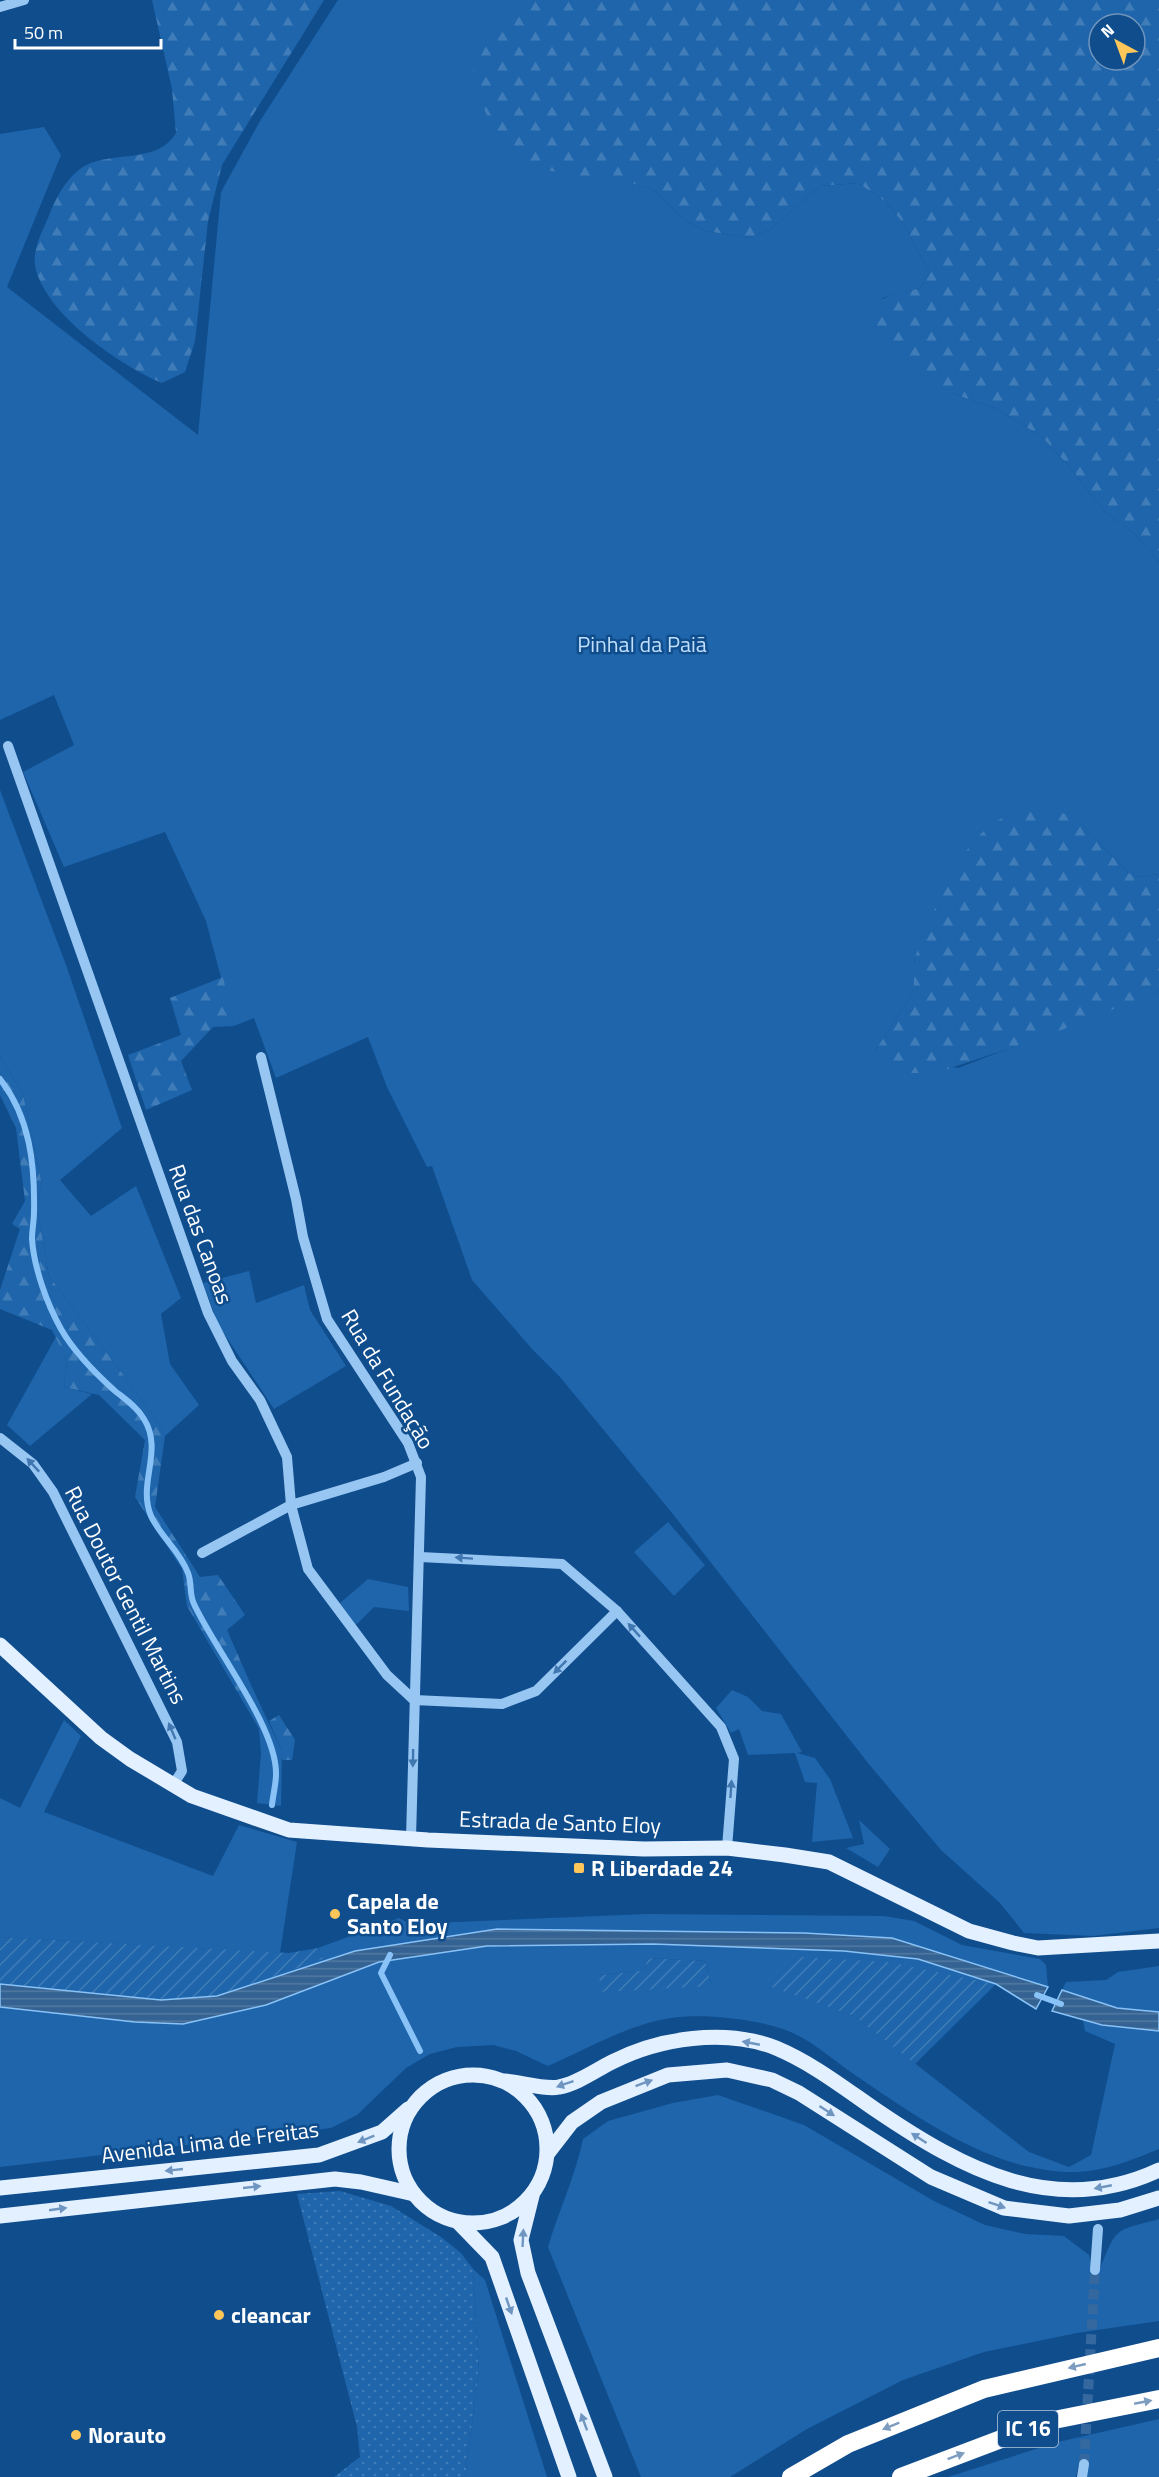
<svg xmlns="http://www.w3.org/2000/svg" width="1159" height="2477" viewBox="0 0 1159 2477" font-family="'Titillium Web',sans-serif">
<defs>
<pattern id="forest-firs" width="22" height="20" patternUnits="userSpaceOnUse" patternTransform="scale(1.5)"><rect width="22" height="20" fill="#1e65ab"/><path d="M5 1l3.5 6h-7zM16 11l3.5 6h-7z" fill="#407cb8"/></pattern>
<pattern id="park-dots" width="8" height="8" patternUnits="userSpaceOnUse" patternTransform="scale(1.5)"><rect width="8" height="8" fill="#1e65ab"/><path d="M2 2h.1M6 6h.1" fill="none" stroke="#407cb8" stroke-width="1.8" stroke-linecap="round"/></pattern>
<pattern id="garden-furrows" width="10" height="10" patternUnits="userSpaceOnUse" patternTransform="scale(1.5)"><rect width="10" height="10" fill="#1e65ab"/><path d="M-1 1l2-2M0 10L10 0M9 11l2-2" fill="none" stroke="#407cb8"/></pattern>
<pattern id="water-rules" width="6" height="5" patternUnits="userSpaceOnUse" patternTransform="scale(1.5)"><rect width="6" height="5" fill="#346292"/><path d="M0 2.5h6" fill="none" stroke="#527aa2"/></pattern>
</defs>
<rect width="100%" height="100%" fill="#104d8d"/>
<g fill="#1e65ab" fill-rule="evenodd">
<path d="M 338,0 L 527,0 L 525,0 L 631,183 L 653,189 L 686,221 L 706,231 L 750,238 L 771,229 L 820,186 L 858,183 L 886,202 L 903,223 L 929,272 L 920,288 L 882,298 L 951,393 L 997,409 L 1042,437 L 1068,465 L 1105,512 L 1136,535 L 1159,562 L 1159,874 L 1139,877 L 1128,873 L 1078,820 L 914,960 L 916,983 L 912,994 L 873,1054 L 958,1068 L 1159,991 L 1159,1928 L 1093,1936 L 1024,1933 L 1000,1903 L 941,1850 L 868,1763 L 672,1513 L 560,1377 L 533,1350 L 472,1280 L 432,1166 L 427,1167 L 387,1087 L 368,1037 L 276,1078 L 254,1018 L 234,1026 L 206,921 L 165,832 L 64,867 L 23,772 L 74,745 L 54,695 L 0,720 L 0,134 L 44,127 L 61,155 L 7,287 L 198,435 L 221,192 L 260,121 Z"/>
<path d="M 0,790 L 66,965 L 122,1128 L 60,1180 L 91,1216 L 136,1186 L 181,1298 L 161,1314 L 170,1364 L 199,1405 L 165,1436 L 155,1417 L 49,1276 L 37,1207 L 42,1185 L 23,1094 L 0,1056 Z"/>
<path d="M 249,1271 L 256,1303 L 304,1285 L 310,1310 L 346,1366 L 274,1409 L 219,1326 L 203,1283 Z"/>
<path d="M 56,1337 L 67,1361 L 64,1387 L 92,1394 L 30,1446 L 7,1425 Z"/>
<path d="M 668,1522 L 705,1565 L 674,1596 L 634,1552 Z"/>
<path d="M 368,1579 L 408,1587 L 409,1611 L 374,1607 L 356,1625 L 339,1604 Z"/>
<path d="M 251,1685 L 282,1751 L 281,1806 L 257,1803 L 261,1753 L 259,1729 L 238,1693 Z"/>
<path d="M 732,1690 L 748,1697 L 762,1711 L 781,1714 L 802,1752 L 797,1753 L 815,1758 L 830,1779 L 853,1838 L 812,1842 L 817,1783 L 805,1782 L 795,1753 L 748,1755 L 739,1729 L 731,1733 L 716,1708 Z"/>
<path d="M 64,1720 L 81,1736 L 44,1812 L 213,1876 L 239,1825 L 297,1842 L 280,1953 L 0,1937 L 0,1798 L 20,1808 Z"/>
<path d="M 859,1820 L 890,1849 L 878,1867 L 846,1848 L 864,1844 Z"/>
<path d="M 647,1914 L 884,1916 L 914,1921 L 962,1945 L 1040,1959 L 1046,1965 L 1048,1987 L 1036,2009 L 995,1984 L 764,1983 L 854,2016 L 1029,2152 L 1069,2167 L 1091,2155 L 1115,2044 L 1085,2031 L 1083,2020 L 1052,2011 L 1066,1982 L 1106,1980 L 1118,1972 L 1159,1966 L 1159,2149 C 1133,2160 1105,2171 1076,2172 C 994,2173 920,2119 855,2075 C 836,2062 816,2044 795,2034 C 765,2020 712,2014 679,2017 C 634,2021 589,2048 548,2066 L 516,2051 L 493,2045 L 457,2047 L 430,2054 L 406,2068 L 357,2115 L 331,2128 L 0,2167 L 0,1984 L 161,2000 L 323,1959 L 318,1948 L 399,1918 L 410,1924 ZM 647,1958 L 705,1961 L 712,1986 L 600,1975 L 645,1970 Z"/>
<path d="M 718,2095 L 804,2125 L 934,2201 L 985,2225 L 1025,2234 L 1064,2236 L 1089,2255 L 1092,2269 L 1099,2271 C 1118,2226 1112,2232 1159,2219 L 1159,2321 L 1077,2333 L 984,2352 L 903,2380 L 807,2429 L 730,2477 L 641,2477 L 548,2247 C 559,2210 575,2177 583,2139 L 608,2121 L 673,2103 Z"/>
<path d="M 473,2269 L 485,2280 L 547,2477 L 465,2477 L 479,2370 Z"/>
<path d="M 1159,2419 L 1159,2477 L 1087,2477 L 1087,2463 L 1078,2465 L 1076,2477 L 948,2477 L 1058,2442 Z"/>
</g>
<g fill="url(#forest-firs)" fill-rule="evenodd">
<path d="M 152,0 L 324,0 L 222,165 L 208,221 L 195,341 L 185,372 L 162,383 C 120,365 49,317 36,270 C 31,253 41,234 48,218 C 55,200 64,181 80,169 C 107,149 157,166 176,133 L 172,89 Z"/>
<path d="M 525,0 L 1159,0 L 1159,562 L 1136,535 L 1105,512 L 1068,465 L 1042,437 L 997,409 L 951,393 L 930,381 L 899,358 L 866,326 C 867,295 896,295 920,288 L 929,272 L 903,223 L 886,202 L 858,183 L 820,186 L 771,229 L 750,238 L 706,231 L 686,221 L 653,189 L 630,183 L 584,179 L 539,168 L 519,159 L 499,144 L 471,78 C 482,42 498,26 525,0 ZM 1099,24 L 1135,24 L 1135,60 L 1099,60 Z"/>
<path d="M 1047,806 L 1078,820 L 1128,873 L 1139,877 L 1159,874 L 1159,991 L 1049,1035 L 936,1073 L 899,1073 L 879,1064 L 873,1054 L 912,994 C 916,981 912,970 915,958 C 919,944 927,930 932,916 C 954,864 982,807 1047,806 Z"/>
<path d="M 223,977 L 234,1026 L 213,1027 L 181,1061 L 192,1090 L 146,1110 L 128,1055 L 181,1035 L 170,998 Z"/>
<path d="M 0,1056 L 23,1094 L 42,1185 L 37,1207 L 49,1276 L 155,1417 L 165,1436 L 155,1507 L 200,1577 L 218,1575 L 245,1615 L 227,1630 L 251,1685 L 238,1693 L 187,1606 L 182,1569 L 135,1497 L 145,1440 L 99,1395 L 64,1387 L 67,1361 L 52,1330 L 0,1309 L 0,1290 L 20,1229 L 12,1224 L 25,1201 L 16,1128 L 0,1095 Z"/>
<path d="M 279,1715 L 295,1740 L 292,1760 L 282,1760 L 282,1751 L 269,1721 Z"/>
</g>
<path fill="url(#park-dots)" d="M 340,2191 L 391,2206 L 441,2237 L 461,2253 L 473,2269 L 479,2370 L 465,2477 L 334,2477 L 360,2457 L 357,2427 L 297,2194 Z"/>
<g fill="url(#garden-furrows)">
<path d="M 0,1937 L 289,1953 L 318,1948 L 323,1959 L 218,1996 L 161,2000 L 0,1984 Z"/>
<path d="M 802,1957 L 888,1962 L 996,1984 L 915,2064 L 854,2016 L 763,1984 Z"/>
<path d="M 647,1958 L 705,1961 L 712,1986 L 599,1992 L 600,1975 L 645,1970 Z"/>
</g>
<g fill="url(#water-rules)" stroke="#89c2f6" stroke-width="1.5">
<path d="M 497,1929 L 804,1933 L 892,1938 L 1048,1987 L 1036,2009 L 996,1984 L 918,1959 L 844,1951 L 653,1944 L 487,1946 L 379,1962 L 266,2005 L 183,2024 L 135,2022 L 0,2007 L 0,1984 L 161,2000 L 217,1996 L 355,1951 Z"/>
<path d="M 1062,1990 L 1117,2008 L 1159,2012 L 1159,2031 L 1102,2025 L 1052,2011 Z"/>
</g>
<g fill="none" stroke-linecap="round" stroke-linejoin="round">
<g stroke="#89c2f6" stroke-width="6">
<path d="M 0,1079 C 30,1117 35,1165 34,1212 C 34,1221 32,1230 32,1239 C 34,1268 47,1304 61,1329 C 74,1352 95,1373 115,1391 C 125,1399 137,1407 144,1419 C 164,1451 137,1483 151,1516 C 160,1536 180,1551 188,1573 C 192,1582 189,1594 194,1604 C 214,1648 277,1728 276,1774 C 276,1784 273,1795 272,1805"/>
<path d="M 390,1955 L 381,1973 L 420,2051"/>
<path d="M 1037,1995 L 1061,2004"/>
</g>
<path stroke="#34689e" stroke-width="10" stroke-dasharray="10 5" stroke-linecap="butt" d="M 1084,2464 L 1095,2270"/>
<g stroke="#98c6f2" stroke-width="10">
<path d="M 0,7 L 24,0"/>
<path d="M 8,746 L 208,1313 L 232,1361 L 260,1400 L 287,1457 L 291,1505 L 308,1569 L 387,1675 L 414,1700"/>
<path d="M 261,1057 L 296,1199 L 303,1237 L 327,1319 L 408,1443 L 421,1477 L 411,1838"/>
<path d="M 0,1438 L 33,1464 L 53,1492 L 177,1742 L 182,1771 L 173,1785"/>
<path d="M 202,1553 L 291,1505 L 384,1477 L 417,1463"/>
<path d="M 420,1557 L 562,1564 L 617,1611 L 721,1727 L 734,1759 L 727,1848"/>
<path d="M 414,1700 L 502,1704 L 536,1691 L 617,1611"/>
<path d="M 1095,2270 L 1098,2229"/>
<path d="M 1082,2477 L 1084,2464"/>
</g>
<g stroke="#e3f0ff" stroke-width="15">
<path d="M 0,1645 L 101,1738 L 130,1759 L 192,1796 L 289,1830 L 428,1840 L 644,1849 L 727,1848 L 785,1855 L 829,1862 L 969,1931 L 1013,1943 L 1038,1948 L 1159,1941"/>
<circle cx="473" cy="2149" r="74"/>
<path d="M 505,2081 C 519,2082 546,2090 559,2087 C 577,2084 596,2070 612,2062 C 659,2038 725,2028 776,2048 C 812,2063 844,2088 876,2110 C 963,2169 1054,2219 1159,2170"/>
<path d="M 548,2153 L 572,2122 L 601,2102 L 668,2075 L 727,2070 L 772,2080 L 799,2093 L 931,2177 L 1004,2208 L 1069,2216 L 1120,2210 L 1159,2198"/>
<path d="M 0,2188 L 319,2155 L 382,2132 L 408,2109"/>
<path d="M 532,2196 L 521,2240 L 528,2273 L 605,2477"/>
<path d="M 0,2216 L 335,2179 L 361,2182 L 414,2194"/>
<path d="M 458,2222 L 492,2257 L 569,2477"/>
</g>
<g stroke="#fff" stroke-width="18">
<path d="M 791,2477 L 848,2444 L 984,2389 L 1159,2348"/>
<path d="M 901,2477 L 1049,2421 L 1159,2399"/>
</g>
</g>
<defs><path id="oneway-solid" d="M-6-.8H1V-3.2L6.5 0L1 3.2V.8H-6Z" transform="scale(1.5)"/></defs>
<g fill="#4077b0">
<use href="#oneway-solid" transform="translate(33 1465) rotate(-133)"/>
<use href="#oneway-solid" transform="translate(464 1558) rotate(-176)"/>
<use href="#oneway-solid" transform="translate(634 1630) rotate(-132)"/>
<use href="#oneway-solid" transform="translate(560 1667) rotate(135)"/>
<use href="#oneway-solid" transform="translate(172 1731) rotate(-113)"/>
<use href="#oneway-solid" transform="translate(413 1758) rotate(91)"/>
<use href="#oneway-solid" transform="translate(731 1789) rotate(-86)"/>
</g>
<g fill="#6f96c0">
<use href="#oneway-solid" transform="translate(751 2043) rotate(-169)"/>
<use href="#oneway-solid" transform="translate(644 2083) rotate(-20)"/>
<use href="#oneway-solid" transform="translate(565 2084) rotate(161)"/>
<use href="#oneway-solid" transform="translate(827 2111) rotate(33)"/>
<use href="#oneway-solid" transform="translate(919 2138) rotate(-147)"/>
<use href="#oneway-solid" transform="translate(366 2139) rotate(158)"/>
<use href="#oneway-solid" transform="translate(174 2170) rotate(174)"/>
<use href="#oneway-solid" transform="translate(252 2187) rotate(-6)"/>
<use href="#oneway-solid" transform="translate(1103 2187) rotate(169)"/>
<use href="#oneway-solid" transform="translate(997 2205) rotate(19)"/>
<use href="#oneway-solid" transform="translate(58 2209) rotate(-8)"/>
<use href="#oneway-solid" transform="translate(523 2238) rotate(-87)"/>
<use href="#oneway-solid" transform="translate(509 2306) rotate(71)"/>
<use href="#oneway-solid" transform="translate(584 2422) rotate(-110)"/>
</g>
<g fill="#7c9dc0">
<use href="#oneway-solid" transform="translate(1077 2366) rotate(167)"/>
<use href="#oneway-solid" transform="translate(1143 2402) rotate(-11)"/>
<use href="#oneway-solid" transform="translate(891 2426) rotate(158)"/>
<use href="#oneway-solid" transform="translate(956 2456) rotate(-21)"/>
</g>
<g fill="#ffc659" stroke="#104d8d" stroke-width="2">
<rect x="573" y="1862" width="12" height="12" rx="3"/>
<circle cx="335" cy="1914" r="6"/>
<circle cx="219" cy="2315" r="6"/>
<circle cx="76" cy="2435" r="6"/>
</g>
<g text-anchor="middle" stroke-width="5" stroke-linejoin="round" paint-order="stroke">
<rect fill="#104d8d" stroke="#b7cadd" stroke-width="1.5" x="998" y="2411" width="60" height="36" rx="4.5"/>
<g font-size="21" font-weight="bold" fill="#fff">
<text x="1028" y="2436">IC 16</text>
</g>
<g font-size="22" fill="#bfdffd" stroke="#104d8d">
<text x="642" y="652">Pinhal da Paiã</text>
</g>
<g font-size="22" fill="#fff" stroke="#104d8d">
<text transform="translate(201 1234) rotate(70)" y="8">Rua das Canoas</text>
<text transform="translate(388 1379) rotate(59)" y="8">Rua da Fundação</text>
<text transform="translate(126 1595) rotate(63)" y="8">Rua Doutor Gentil Martins</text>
<text transform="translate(560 1822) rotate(2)" y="8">Estrada de Santo Eloy</text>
<text transform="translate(210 2142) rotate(-7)" y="8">Avenida Lima de Freitas</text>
</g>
<g font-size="22" font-weight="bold" fill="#fff" stroke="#104d8d" text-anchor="start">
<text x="591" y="1876">R Liberdade 24</text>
<text x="347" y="1909">Capela de<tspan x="347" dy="25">Santo Eloy</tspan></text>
<text x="231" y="2323">cleancar</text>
<text x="88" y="2443">Norauto</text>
</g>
</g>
<g transform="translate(1117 42) rotate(319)"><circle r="28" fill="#104d8d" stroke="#7094bb" stroke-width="1.5"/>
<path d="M0-4.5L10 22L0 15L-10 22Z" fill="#ffc659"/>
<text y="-9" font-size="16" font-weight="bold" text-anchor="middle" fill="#ffffff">N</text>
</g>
<path d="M15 39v9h146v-9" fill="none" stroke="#ffffff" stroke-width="3"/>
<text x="24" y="39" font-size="18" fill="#ffffff" stroke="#104d8d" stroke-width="4.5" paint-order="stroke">50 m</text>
</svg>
